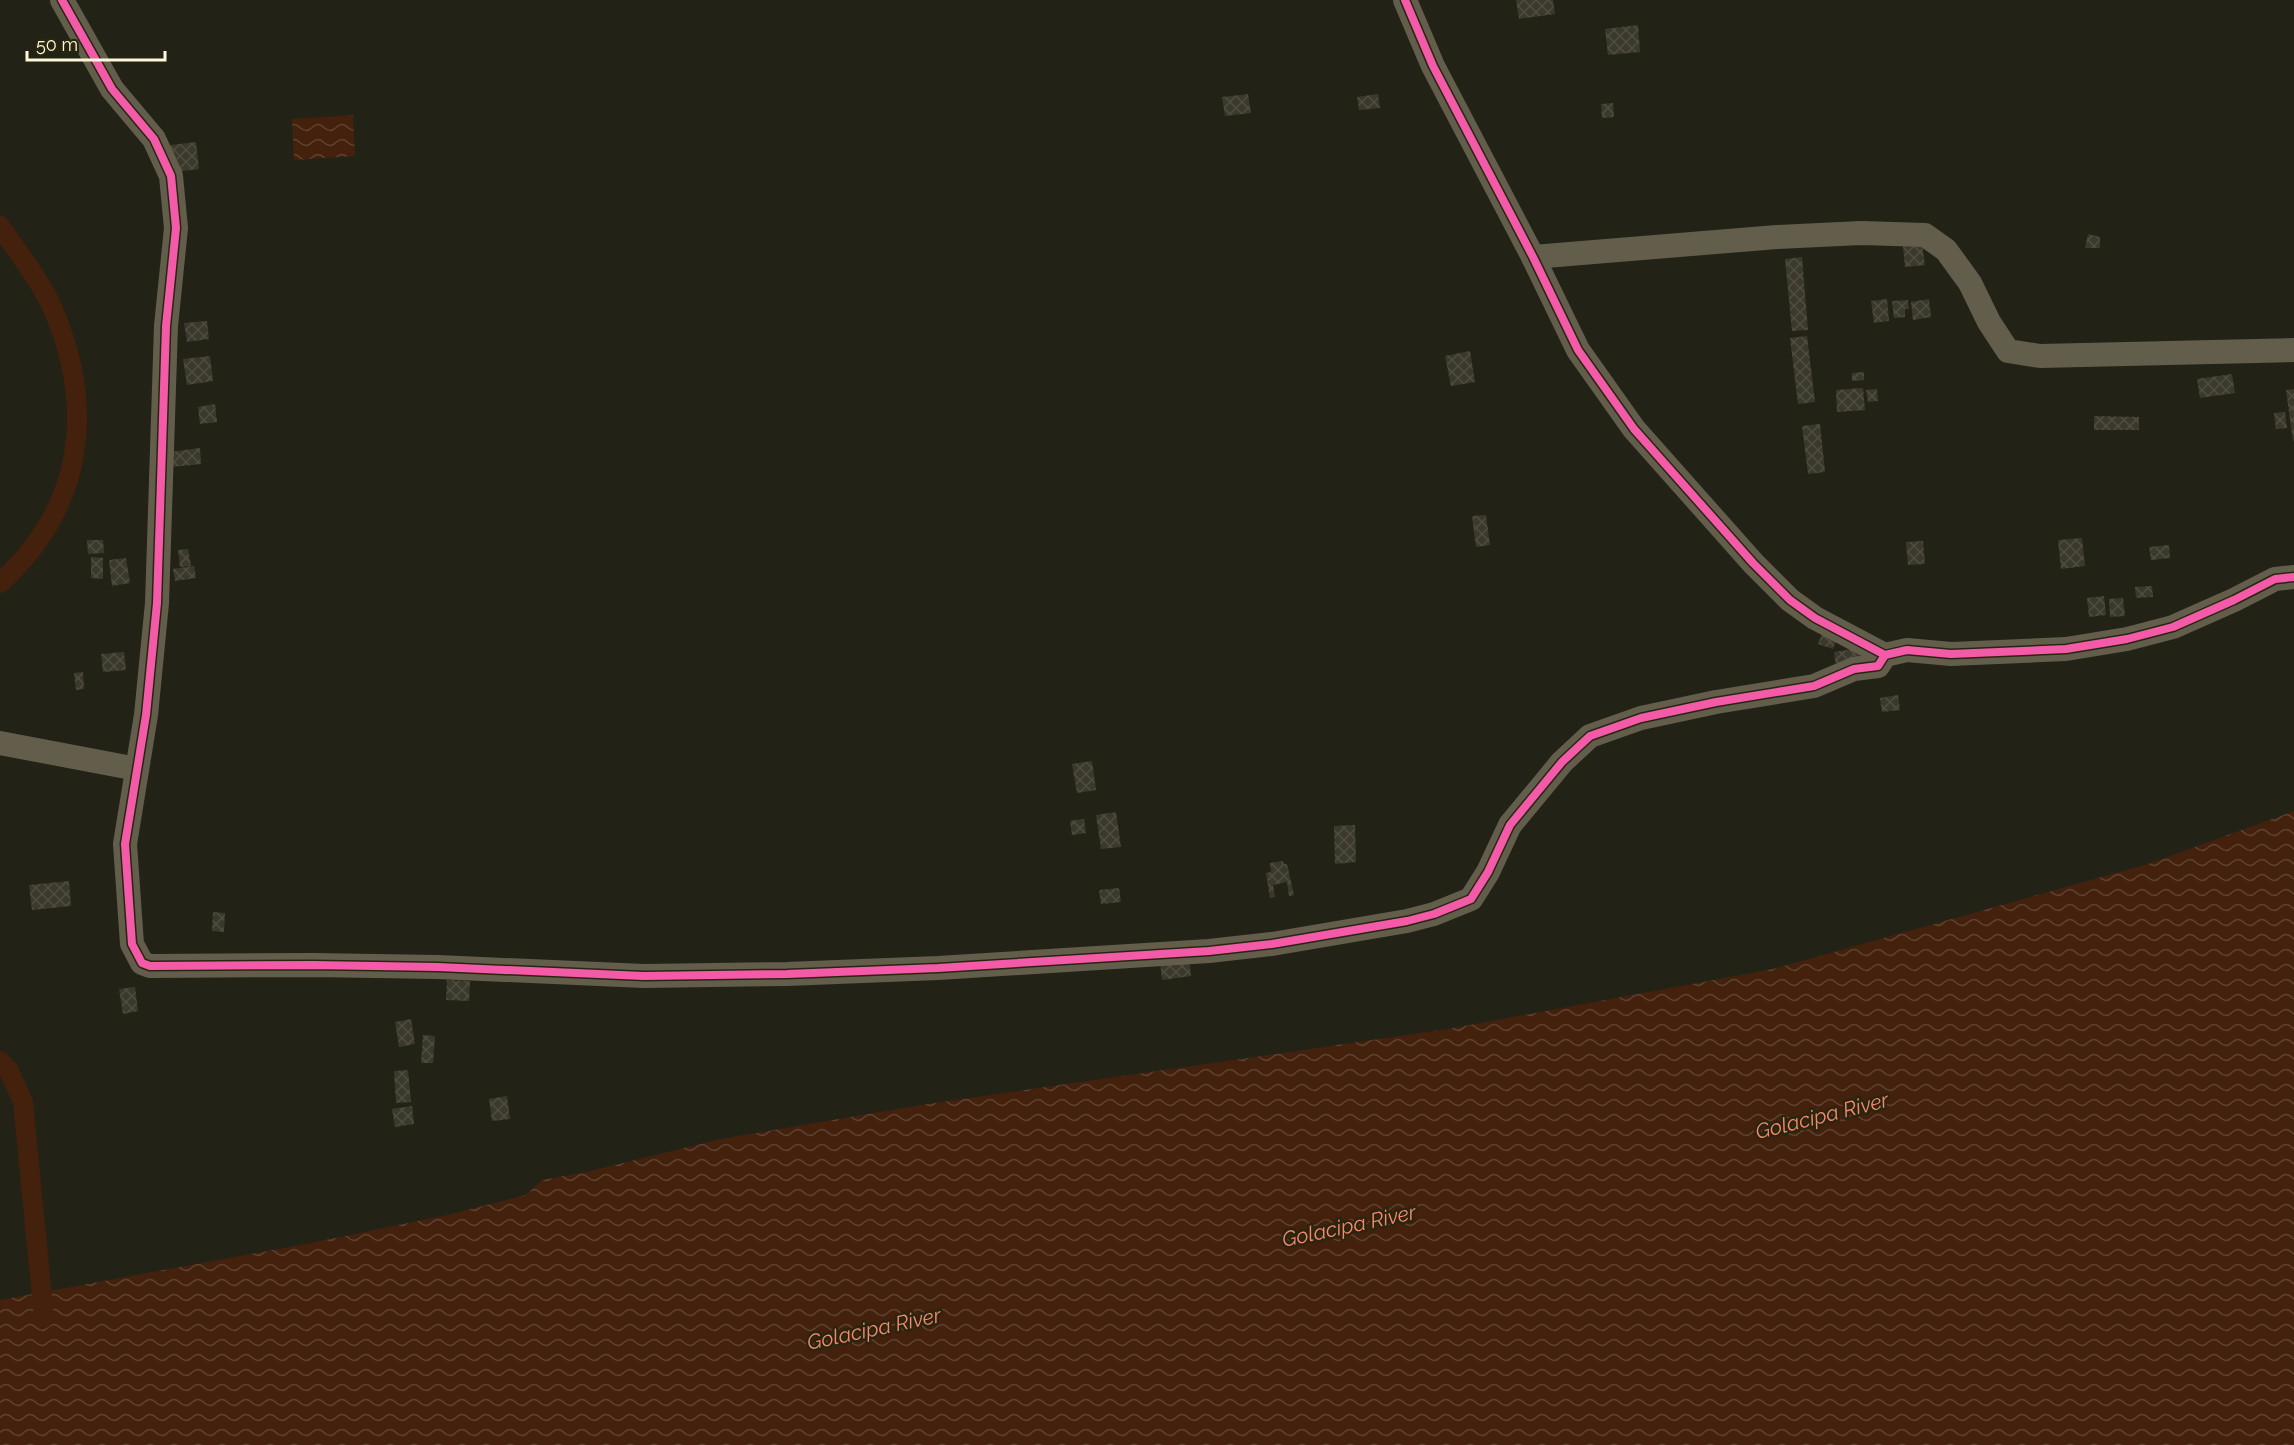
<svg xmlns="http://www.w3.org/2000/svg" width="2294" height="1445" viewBox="0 0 2294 1445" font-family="Raleway,sans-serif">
<defs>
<pattern id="water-waves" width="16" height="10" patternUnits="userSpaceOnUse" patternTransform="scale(1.5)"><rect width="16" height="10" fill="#43210d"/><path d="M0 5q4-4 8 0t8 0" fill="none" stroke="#5f4230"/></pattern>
<pattern id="building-cross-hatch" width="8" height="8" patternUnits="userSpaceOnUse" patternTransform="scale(1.5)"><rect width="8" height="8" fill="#3a392b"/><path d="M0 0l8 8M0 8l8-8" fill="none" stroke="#4e4d3f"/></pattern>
</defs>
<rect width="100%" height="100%" fill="#232216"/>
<g fill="url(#water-waves)">
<path d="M 353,115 L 355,156 L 294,160 L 292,119 Z"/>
<path d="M 2294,811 L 2294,1445 L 0,1445 L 0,1300 L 311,1243 L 447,1215 L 526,1195 L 542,1180 L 586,1172 L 721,1139 L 921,1105 L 1448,1029 L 1773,969 L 2148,864 Z"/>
</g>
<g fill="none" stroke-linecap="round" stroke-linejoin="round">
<g stroke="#43210d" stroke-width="20">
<path d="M 0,226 C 17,252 39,278 52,307 C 96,408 84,507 0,583"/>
<path d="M 0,1061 L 9,1071 L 23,1102 L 44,1318"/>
</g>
</g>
<g fill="url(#building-cross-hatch)">
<path d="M 1516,0 L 1553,0 L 1555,14 L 1519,19 Z"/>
<path d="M 1638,25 L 1640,52 L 1608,55 L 1605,29 Z"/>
<path d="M 1248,94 L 1251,113 L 1225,116 L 1222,97 Z"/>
<path d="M 1378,94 L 1380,108 L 1359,110 L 1357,97 Z"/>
<path d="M 1613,103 L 1614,117 L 1602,118 L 1601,104 Z"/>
<path d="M 196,142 L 199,169 L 173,172 L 170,145 Z"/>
<path d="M 2088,234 L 2100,237 L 2100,248 L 2085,248 Z"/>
<path d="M 1922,244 L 1925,265 L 1905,267 L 1903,246 Z"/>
<path d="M 1802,257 L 1808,330 L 1792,331 L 1785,259 Z"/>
<path d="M 1887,299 L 1889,321 L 1874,323 L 1871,301 Z"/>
<path d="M 1929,299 L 1931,317 L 1913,320 L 1911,302 Z"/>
<path d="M 1908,300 L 1909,309 L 1905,309 L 1905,317 L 1894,318 L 1892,301 Z"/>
<path d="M 207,321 L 209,339 L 187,342 L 184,323 Z"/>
<path d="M 1807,336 L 1815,402 L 1798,404 L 1790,338 Z"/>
<path d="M 1470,351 L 1475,382 L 1451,386 L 1445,356 Z"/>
<path d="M 210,356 L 213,381 L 187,385 L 183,359 Z"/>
<path d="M 1864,372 L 1864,380 L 1852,381 L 1852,373 Z"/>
<path d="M 2232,374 L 2235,393 L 2200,398 L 2197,379 Z"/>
<path d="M 1863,388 L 1865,410 L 1837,412 L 1836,390 Z"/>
<path d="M 1877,389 L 1878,401 L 1868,402 L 1866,390 Z"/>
<path d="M 2294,389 L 2294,441 L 2293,441 L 2286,390 Z"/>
<path d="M 215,404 L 217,422 L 200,424 L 198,407 Z"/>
<path d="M 2285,412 L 2287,428 L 2276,429 L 2274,413 Z"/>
<path d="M 2094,416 L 2139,417 L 2139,430 L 2094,430 Z"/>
<path d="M 1820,424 L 1825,472 L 1808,474 L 1802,426 Z"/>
<path d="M 200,448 L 201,464 L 172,467 L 170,452 Z"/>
<path d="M 1486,515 L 1490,545 L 1476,547 L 1472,516 Z"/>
<path d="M 2082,538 L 2085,566 L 2061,569 L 2058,540 Z"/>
<path d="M 87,540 L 103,540 L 104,553 L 88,554 Z"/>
<path d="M 1923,541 L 1925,564 L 1908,565 L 1906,542 Z"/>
<path d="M 2169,545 L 2170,558 L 2151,560 L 2149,547 Z"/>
<path d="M 188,549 L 191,566 L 180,567 L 178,550 Z"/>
<path d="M 91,557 L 103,558 L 103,579 L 91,578 Z"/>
<path d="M 126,558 L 130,583 L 112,586 L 109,560 Z"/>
<path d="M 194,566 L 196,578 L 175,581 L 173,569 Z"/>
<path d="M 2152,586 L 2153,597 L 2136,598 L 2135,587 Z"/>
<path d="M 2104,596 L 2106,615 L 2089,617 L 2087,598 Z"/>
<path d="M 2123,598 L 2125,616 L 2110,617 L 2109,599 Z"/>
<path d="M 1823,631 L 1838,636 L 1833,649 L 1818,644 Z"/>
<path d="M 1865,647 L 1868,662 L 1836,667 L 1834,652 Z"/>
<path d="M 124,652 L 126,670 L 103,672 L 101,654 Z"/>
<path d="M 83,672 L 84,689 L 76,690 L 74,673 Z"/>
<path d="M 1898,695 L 1900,710 L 1882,712 L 1880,698 Z"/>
<path d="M 1092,761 L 1096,790 L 1077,793 L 1072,764 Z"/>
<path d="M 1116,812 L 1121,847 L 1101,849 L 1096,815 Z"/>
<path d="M 1084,819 L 1086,833 L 1072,835 L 1070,821 Z"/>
<path d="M 1355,825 L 1356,862 L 1335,864 L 1334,826 Z"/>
<path d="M 1283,861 L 1284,864 L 1287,864 L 1294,895 L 1289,896 L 1287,882 L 1273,885 L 1275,897 L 1270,898 L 1266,873 L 1271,872 L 1270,863 Z"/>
<path d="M 69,881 L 71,906 L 32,910 L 29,885 Z"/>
<path d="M 1119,888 L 1121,902 L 1101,904 L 1099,890 Z"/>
<path d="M 213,912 L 225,913 L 224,932 L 212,931 Z"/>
<path d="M 1189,956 L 1191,976 L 1162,980 L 1160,960 Z"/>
<path d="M 447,980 L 470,981 L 469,1001 L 446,1000 Z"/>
<path d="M 135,987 L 138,1011 L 123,1014 L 119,989 Z"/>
<path d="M 411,1019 L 415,1044 L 399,1047 L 395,1022 Z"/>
<path d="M 423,1035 L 435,1036 L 433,1063 L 421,1063 Z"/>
<path d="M 408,1070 L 411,1102 L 396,1103 L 394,1071 Z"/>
<path d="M 507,1096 L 510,1119 L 492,1121 L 489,1099 Z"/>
<path d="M 412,1106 L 414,1124 L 395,1127 L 392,1109 Z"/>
</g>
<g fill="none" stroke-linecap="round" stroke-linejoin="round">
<g stroke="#635e4b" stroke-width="24">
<path d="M 62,0 L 112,89 L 154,139 L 171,176 L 176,228 L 166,326 L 157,603 L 146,715 L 125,844 L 132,944 L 142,963 L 150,966 L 313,965 L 438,967 L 644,976 L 787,974 L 938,968 L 1209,951 L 1272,944 L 1407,921 L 1434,914 L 1471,899 L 1488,872 L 1510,825 L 1562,762 L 1590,736 L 1641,718 L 1716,702 L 1814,686 L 1854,669 L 1878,666 L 1885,655"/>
<path d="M 1405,0 L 1433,66 L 1533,257 L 1578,350 L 1634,429 L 1753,563 L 1790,600 L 1815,618 L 1885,655 L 1907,650 L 1951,654 L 2066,649 L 2127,639 L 2173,627 L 2234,600 L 2275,579 L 2294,577"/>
<path d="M 1533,257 L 1777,237 L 1861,233 L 1925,235 L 1946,250 L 1970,283 L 1989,322 L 2008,351 L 2040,356 L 2294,350"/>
<path d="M 0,743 L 137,769"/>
</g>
<g stroke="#282611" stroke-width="11">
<g id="cycleway">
<path d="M 62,0 L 112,89 L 154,139 L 171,176 L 176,228 L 166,326 L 157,603 L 146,715 L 125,844 L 132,944 L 142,963 L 150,966 L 313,965 L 438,967 L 644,976 L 787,974 L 938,968 L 1209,951 L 1272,944 L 1407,921 L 1434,914 L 1471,899 L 1488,872 L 1510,825 L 1562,762 L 1590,736 L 1641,718 L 1716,702 L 1814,686 L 1854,669 L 1878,666 L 1885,655"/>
<path d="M 1405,0 L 1433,66 L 1533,257 L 1578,350 L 1634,429 L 1753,563 L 1790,600 L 1815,618 L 1885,655 L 1907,650 L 1951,654 L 2066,649 L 2127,639 L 2173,627 L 2234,600 L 2275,579 L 2294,577"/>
</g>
</g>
<use href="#cycleway" stroke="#f35aa7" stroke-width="8"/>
</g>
<g text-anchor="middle" stroke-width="5" stroke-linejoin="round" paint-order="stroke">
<g font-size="21" font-style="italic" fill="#fb866a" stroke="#282611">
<text transform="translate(1822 1116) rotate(-14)" y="7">Golacipa River</text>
<text transform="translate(1349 1226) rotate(-12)" y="7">Golacipa River</text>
<text transform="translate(874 1329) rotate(-12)" y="7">Golacipa River</text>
</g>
</g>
<path d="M27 51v9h138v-9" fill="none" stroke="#fef8d9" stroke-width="3"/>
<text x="36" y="51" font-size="18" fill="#fef8d9" stroke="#282611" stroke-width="4.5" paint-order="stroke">50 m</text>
</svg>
